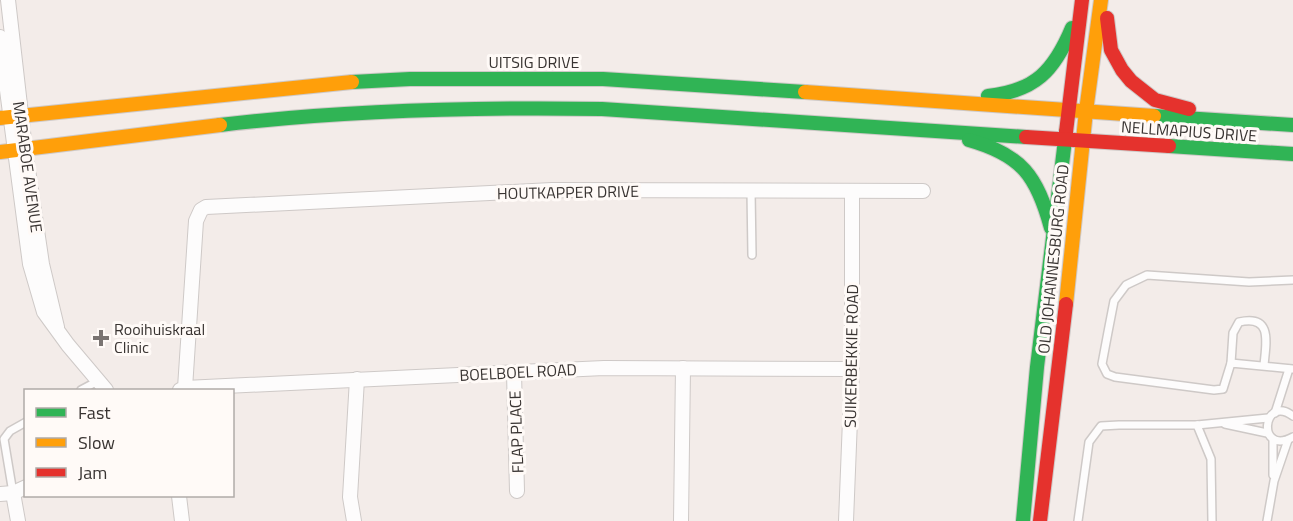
<svg xmlns="http://www.w3.org/2000/svg" width="1293" height="521" viewBox="0 0 1293 521" font-family="'Titillium Web',sans-serif">
<rect width="100%" height="100%" fill="#f3ece9"/>
<g fill="none" stroke-linecap="round" stroke-linejoin="round">
<g stroke="#cec9c7" stroke-width="10">
<g id="lane">
<path d="M 751,191 L 752,255"/>
<path d="M 1293,280 L 1249,282 L 1147,275 L 1126,285 L 1114,301 L 1108,332 L 1102,364 L 1107,374 L 1115,377 L 1214,390 L 1223,389 L 1231,363 L 1293,369"/>
<path d="M 1231,363 L 1233,333 L 1239,322 C 1273,314 1266,343 1264,365"/>
<path d="M 81,390 L 98,381"/>
<path d="M 1275,413 L 1289,369"/>
<path d="M 1293,416 C 1262,393 1256,457 1293,437"/>
<path d="M 1225,424 L 1267,433"/>
<path d="M 1197,425 L 1211,459 L 1212,521"/>
<path d="M 1273,439 L 1273,475"/>
<path d="M 13,493 L 4,439 L 10,431 L 26,422"/>
<path d="M 1078,521 L 1089,442 L 1101,426 L 1119,425 L 1197,425 L 1268,418"/>
<path d="M 1267,521 L 1274,481 L 1288,440"/>
</g>
</g>
<g stroke="#cec9c7" stroke-width="16">
<g id="street">
<path d="M 8,0 L 25,149 L 42,264 L 57,327"/>
<path d="M 0,37 L 30,264 L 44,312 L 68,345 L 106,390"/>
<path d="M 514,373 L 517,491"/>
<path d="M 185,388 L 604,368 L 852,369"/>
<path d="M 180,390 L 185,388 L 196,221 L 201,210 L 206,207 L 552,190 L 923,191"/>
<path d="M 13,493 L 18,521"/>
<path d="M 0,494 L 13,493 L 26,487"/>
<path d="M 179,496 L 182,521"/>
<path d="M 354,521 L 350,497 L 357,379"/>
<path d="M 681,521 L 683,368"/>
<path d="M 846,521 L 852,369 L 852,191"/>
</g>
</g>
<g stroke="#cec9c7" stroke-width="16">
<g id="fast">
<path d="M 352,82 L 410,79 L 603,79 L 805,92"/>
<path d="M 988,96 C 1035,91 1054,71 1072,28"/>
<path d="M 1154,116 L 1293,125"/>
<path d="M 220,125 C 347,110 474,107 602,109 L 1026,137"/>
<path d="M 969,140 C 1022,155 1037,176 1051,228"/>
<path d="M 1169,146 L 1293,154"/>
<path d="M 1023,521 L 1037,367 L 1066,132"/>
</g>
</g>
<g stroke="#cec9c7" stroke-width="16">
<g id="slow">
<path d="M 805,92 L 1154,116"/>
<path d="M 0,118 L 352,82"/>
<path d="M 0,152 L 220,125"/>
<path d="M 1066,304 L 1086,111 L 1101,0"/>
</g>
</g>
<g stroke="#cec9c7" stroke-width="16">
<g id="jam">
<path d="M 1107,18 L 1111,50 L 1122,70 L 1131,81 L 1155,100 L 1189,109"/>
<path d="M 1066,132 L 1082,0"/>
<path d="M 1026,137 L 1169,146"/>
<path d="M 1040,521 L 1066,304"/>
</g>
</g>
<use href="#lane" stroke="#fdfcfc" stroke-width="7"/>
<use href="#street" stroke="#fdfcfc" stroke-width="14"/>
<use href="#fast" stroke="#30b455" stroke-width="14"/>
<use href="#slow" stroke="#ff9f0a" stroke-width="14"/>
<use href="#jam" stroke="#e5322d" stroke-width="14"/>
</g>
<path fill="#7a7472" stroke="#fffaf7" stroke-width="2" d="M98 329h6v6h6v6h-6v6h-6v-6h-6v-6h6z"/>
<g text-anchor="middle" stroke-width="6" stroke-linejoin="round" paint-order="stroke">
<g font-size="16" fill="#393432" stroke="#fffaf7">
<text x="534" y="68">UITSIG DRIVE</text>
<text transform="translate(1189 131) rotate(4)" y="6">NELLMAPIUS DRIVE</text>
<text transform="translate(28 167) rotate(82)" y="6">MARABOE AVENUE</text>
<text transform="translate(568 192) rotate(-1)" y="6">HOUTKAPPER DRIVE</text>
<text transform="translate(1053 259) rotate(-84)" y="6">OLD JOHANNESBURG ROAD</text>
<text transform="translate(851 356) rotate(-89)" y="6">SUIKERBEKKIE ROAD</text>
<text transform="translate(518 372) rotate(-3)" y="6">BOELBOEL ROAD</text>
<text transform="translate(516 432) rotate(-92)" y="6">FLAP PLACE</text>
</g>
<g font-size="16" fill="#393432" stroke="#fffaf7" text-anchor="start">
<text x="114" y="335">Rooihuiskraal<tspan x="114" dy="18">Clinic</tspan></text>
</g>
</g>
<rect x="24" y="389" width="210" height="108" fill="#fffaf7" stroke="#b0aba8" stroke-width="1.5"/>
<rect x="36" y="408" width="30" height="9" fill="#30b455" stroke="#b0aba8" stroke-width="1.5"/>
<text x="78" y="419" font-size="18" fill="#393432">Fast</text>
<rect x="36" y="438" width="30" height="9" fill="#ff9f0a" stroke="#b0aba8" stroke-width="1.5"/>
<text x="78" y="449" font-size="18" fill="#393432">Slow</text>
<rect x="36" y="468" width="30" height="9" fill="#e5322d" stroke="#b0aba8" stroke-width="1.5"/>
<text x="78" y="479" font-size="18" fill="#393432">Jam</text>
</svg>
